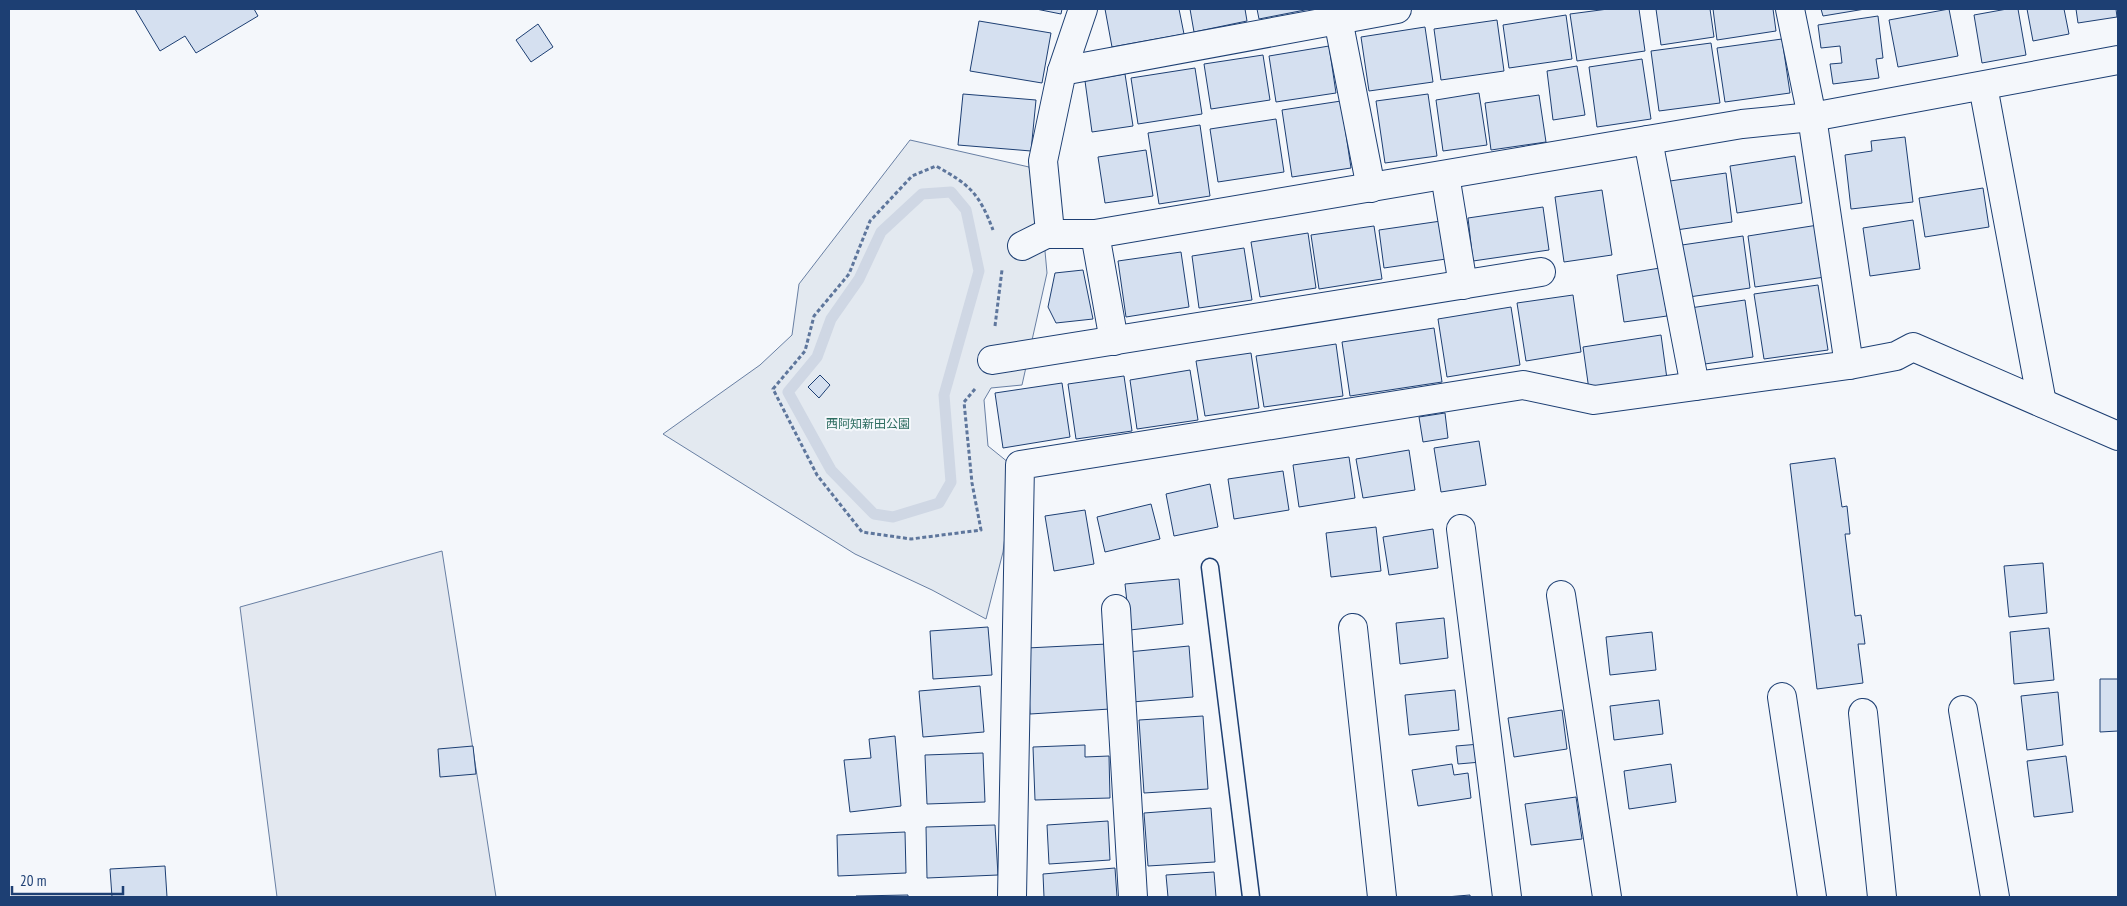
<svg xmlns="http://www.w3.org/2000/svg" width="2127" height="906" viewBox="0 0 2127 906" font-family="'PT Sans Narrow','Noto Sans JP',sans-serif">
<rect width="100%" height="100%" fill="#f4f7fb"/>
<path fill="#e3e9f0" stroke="#687fa3" d="M 910,140 L 1029,167 L 1042,218 L 1047,273 L 1022,385 L 991,388 L 984,400 L 988,446 L 1014,467 L 1003,552 L 986,619 L 932,590 L 855,554 L 663,434 L 760,365 L 792,335 L 799,284 Z"/>
<path fill="#e3e8f0" stroke="#687fa3" d="M 442,551 L 496,897 L 277,897 L 240,607 Z"/>
<g fill="none" stroke-linecap="round" stroke-linejoin="round">
<path stroke="#cfd7e4" stroke-width="11" d="M 951,192 L 966,210 L 979,271 L 944,395 L 951,482 L 939,503 L 893,517 L 874,514 L 831,470 L 788,392 L 817,357 L 831,319 L 859,279 L 881,232 L 922,194 Z"/>
</g>
<g fill="#d5e0f0" stroke="#1d3f73">
<path d="M 135,9 L 254,9 L 258,16 L 196,53 L 185,36 L 160,51 Z"/>
<path d="M 1036,9 L 1062,9 L 1061,14 Z"/>
<path d="M 1105,9 L 1179,9 L 1184,34 L 1112,47 Z"/>
<path d="M 1190,9 L 1245,9 L 1247,21 L 1194,32 Z"/>
<path d="M 1257,9 L 1310,9 L 1259,19 Z"/>
<path d="M 1608,9 L 1639,9 L 1645,51 L 1577,61 L 1570,14 Z"/>
<path d="M 1656,9 L 1710,9 L 1714,37 L 1661,45 Z"/>
<path d="M 1713,9 L 1773,9 L 1776,31 L 1717,40 Z"/>
<path d="M 1821,9 L 1865,9 L 1823,16 Z"/>
<path d="M 1949,9 L 1958,56 L 1898,67 L 1889,20 Z"/>
<path d="M 2007,9 L 2018,9 L 2026,55 L 1982,63 L 1974,15 Z"/>
<path d="M 2027,9 L 2064,9 L 2069,34 L 2033,41 Z"/>
<path d="M 2076,9 L 2116,9 L 2117,17 L 2078,23 Z"/>
<path d="M 1566,15 L 1572,59 L 1509,68 L 1503,25 Z"/>
<path d="M 1878,16 L 1883,58 L 1876,59 L 1879,78 L 1833,84 L 1830,64 L 1842,63 L 1840,46 L 1821,48 L 1818,25 Z"/>
<path d="M 1497,20 L 1504,71 L 1441,80 L 1434,29 Z"/>
<path d="M 979,21 L 1051,33 L 1042,83 L 970,71 Z"/>
<path d="M 538,24 L 553,47 L 531,62 L 516,40 Z"/>
<path d="M 1425,27 L 1433,82 L 1369,91 L 1361,37 Z"/>
<path d="M 1782,39 L 1790,93 L 1725,102 L 1717,48 Z"/>
<path d="M 1711,43 L 1720,103 L 1659,111 L 1651,51 Z"/>
<path d="M 1329,46 L 1336,93 L 1276,102 L 1269,56 Z"/>
<path d="M 1263,55 L 1270,100 L 1211,109 L 1204,64 Z"/>
<path d="M 1642,59 L 1651,119 L 1597,127 L 1589,67 Z"/>
<path d="M 1577,66 L 1585,115 L 1553,120 L 1547,71 Z"/>
<path d="M 1195,68 L 1202,114 L 1138,124 L 1131,78 Z"/>
<path d="M 1125,74 L 1133,126 L 1092,132 L 1085,81 Z"/>
<path d="M 1479,93 L 1487,145 L 1443,151 L 1436,100 Z"/>
<path d="M 963,94 L 1036,100 L 1031,151 L 958,145 Z"/>
<path d="M 1428,94 L 1437,156 L 1385,163 L 1376,101 Z"/>
<path d="M 1539,95 L 1546,142 L 1491,150 L 1485,103 Z"/>
<path d="M 1341,101 L 1351,168 L 1292,177 L 1282,110 Z"/>
<path d="M 1276,119 L 1284,172 L 1218,182 L 1210,129 Z"/>
<path d="M 1200,125 L 1210,196 L 1159,204 L 1148,133 Z"/>
<path d="M 1905,137 L 1913,202 L 1851,209 L 1845,155 L 1872,151 L 1871,141 Z"/>
<path d="M 1146,150 L 1153,196 L 1105,203 L 1098,157 Z"/>
<path d="M 1795,156 L 1802,203 L 1737,213 L 1730,166 Z"/>
<path d="M 1726,173 L 1732,222 L 1676,230 L 1670,181 Z"/>
<path d="M 1983,188 L 1989,227 L 1925,237 L 1919,198 Z"/>
<path d="M 1602,190 L 1612,255 L 1564,262 L 1555,197 Z"/>
<path d="M 1543,207 L 1549,250 L 1473,261 L 1468,218 Z"/>
<path d="M 1913,220 L 1920,269 L 1870,276 L 1863,228 Z"/>
<path d="M 1441,221 L 1446,259 L 1384,268 L 1379,230 Z"/>
<path d="M 1818,225 L 1825,277 L 1755,287 L 1748,236 Z"/>
<path d="M 1374,226 L 1382,279 L 1319,289 L 1311,235 Z"/>
<path d="M 1308,233 L 1316,288 L 1260,297 L 1251,242 Z"/>
<path d="M 1743,236 L 1750,288 L 1689,297 L 1682,245 Z"/>
<path d="M 1244,248 L 1252,300 L 1199,308 L 1192,256 Z"/>
<path d="M 1181,252 L 1189,307 L 1126,317 L 1118,261 Z"/>
<path d="M 1660,268 L 1667,316 L 1624,322 L 1617,275 Z"/>
<path d="M 1083,270 L 1093,319 L 1056,323 L 1048,307 L 1055,273 Z"/>
<path d="M 1818,285 L 1828,350 L 1764,359 L 1754,294 Z"/>
<path d="M 1573,295 L 1581,352 L 1526,361 L 1517,303 Z"/>
<path d="M 1745,300 L 1753,357 L 1698,365 L 1690,308 Z"/>
<path d="M 1511,307 L 1520,365 L 1447,377 L 1438,319 Z"/>
<path d="M 1434,328 L 1442,382 L 1350,396 L 1342,342 Z"/>
<path d="M 1661,335 L 1667,379 L 1589,390 L 1583,347 Z"/>
<path d="M 1336,344 L 1343,396 L 1264,407 L 1256,356 Z"/>
<path d="M 1251,353 L 1259,408 L 1205,416 L 1196,361 Z"/>
<path d="M 1190,370 L 1198,420 L 1137,429 L 1130,380 Z"/>
<path d="M 820,375 L 830,385 L 819,398 L 808,387 Z"/>
<path d="M 1124,376 L 1132,431 L 1076,439 L 1068,384 Z"/>
<path d="M 1062,383 L 1070,437 L 1003,448 L 995,393 Z"/>
<path d="M 1445,413 L 1448,438 L 1423,442 L 1419,417 Z"/>
<path d="M 1479,441 L 1486,485 L 1441,492 L 1434,448 Z"/>
<path d="M 1409,450 L 1415,490 L 1363,498 L 1356,459 Z"/>
<path d="M 1349,457 L 1355,498 L 1299,507 L 1293,465 Z"/>
<path d="M 1835,458 L 1842,507 L 1847,506 L 1850,534 L 1845,534 L 1855,616 L 1861,615 L 1865,644 L 1858,644 L 1863,683 L 1817,689 L 1790,464 Z"/>
<path d="M 1283,471 L 1289,510 L 1234,519 L 1228,479 Z"/>
<path d="M 1210,484 L 1218,527 L 1174,536 L 1166,494 Z"/>
<path d="M 1151,504 L 1160,539 L 1105,552 L 1097,517 Z"/>
<path d="M 1085,510 L 1094,564 L 1054,571 L 1045,516 Z"/>
<path d="M 1376,527 L 1381,571 L 1331,577 L 1326,533 Z"/>
<path d="M 1433,529 L 1438,568 L 1389,575 L 1383,537 Z"/>
<path d="M 2043,563 L 2047,613 L 2009,617 L 2004,566 Z"/>
<path d="M 1179,579 L 1183,624 L 1130,630 L 1125,584 Z"/>
<path d="M 1444,618 L 1448,658 L 1400,664 L 1396,623 Z"/>
<path d="M 988,627 L 992,675 L 933,679 L 930,631 Z"/>
<path d="M 2049,628 L 2054,680 L 2014,684 L 2010,632 Z"/>
<path d="M 1652,632 L 1656,670 L 1610,675 L 1606,637 Z"/>
<path d="M 1107,644 L 1110,709 L 1030,714 L 1027,648 Z"/>
<path d="M 1189,646 L 1193,697 L 1132,702 L 1128,652 Z"/>
<path d="M 2100,679 L 2118,679 L 2118,731 L 2100,732 Z"/>
<path d="M 980,686 L 984,732 L 923,737 L 919,691 Z"/>
<path d="M 1455,690 L 1459,730 L 1409,735 L 1405,695 Z"/>
<path d="M 2058,692 L 2063,745 L 2027,750 L 2021,696 Z"/>
<path d="M 1659,700 L 1663,734 L 1614,740 L 1610,706 Z"/>
<path d="M 1562,710 L 1567,749 L 1514,757 L 1508,718 Z"/>
<path d="M 1203,716 L 1208,789 L 1144,793 L 1139,720 Z"/>
<path d="M 895,736 L 901,806 L 850,812 L 844,760 L 871,758 L 869,739 Z"/>
<path d="M 1480,744 L 1481,762 L 1458,764 L 1456,746 Z"/>
<path d="M 1085,745 L 1085,757 L 1109,756 L 1110,798 L 1035,800 L 1033,747 Z"/>
<path d="M 473,746 L 476,774 L 440,777 L 438,749 Z"/>
<path d="M 983,753 L 985,802 L 927,804 L 925,755 Z"/>
<path d="M 2066,756 L 2073,812 L 2034,817 L 2027,761 Z"/>
<path d="M 1452,764 L 1454,775 L 1468,773 L 1471,798 L 1418,806 L 1412,770 Z"/>
<path d="M 1671,764 L 1676,802 L 1629,809 L 1624,771 Z"/>
<path d="M 1576,797 L 1582,839 L 1531,845 L 1525,804 Z"/>
<path d="M 1211,808 L 1215,862 L 1148,866 L 1144,813 Z"/>
<path d="M 1108,821 L 1110,860 L 1049,864 L 1047,825 Z"/>
<path d="M 995,825 L 998,875 L 927,878 L 926,827 Z"/>
<path d="M 905,832 L 906,873 L 838,876 L 837,835 Z"/>
<path d="M 165,866 L 167,897 L 112,897 L 110,869 Z"/>
<path d="M 1115,868 L 1117,897 L 1044,897 L 1043,874 Z"/>
<path d="M 1214,872 L 1216,897 L 1168,897 L 1166,875 Z"/>
<path d="M 908,895 L 908,897 L 856,897 L 856,896 Z"/>
<path d="M 1470,895 L 1470,897 L 1446,897 Z"/>
</g>
<g fill="none" stroke-linecap="round" stroke-linejoin="round">
<g stroke="#1d3f73" stroke-width="19">
<path id="service" d="M 1210,567 L 1251,897"/>
</g>
<g stroke="#1d3f73" stroke-width="30">
<g id="minor">
<path d="M 1336,9 L 1371,188"/>
<path d="M 1790,9 L 1812,117 L 1849,365"/>
<path d="M 1062,71 L 1397,9"/>
<path d="M 1983,86 L 2042,403"/>
<path d="M 1648,140 L 1695,386"/>
<path d="M 1445,175 L 1463,285"/>
<path d="M 1046,234 L 1095,234 L 1742,124 L 1812,117 L 2118,60"/>
<path d="M 1095,234 L 1114,341"/>
<path d="M 1022,246 L 1050,232 L 1043,161 L 1062,71 L 1083,9"/>
<path d="M 992,360 L 1541,272"/>
<path d="M 1461,529 L 1507,897"/>
<path d="M 1561,595 L 1607,897"/>
<path d="M 1116,609 L 1133,897"/>
<path d="M 1353,628 L 1382,897"/>
<path d="M 1782,697 L 1812,897"/>
<path d="M 1963,710 L 1995,897"/>
<path d="M 1863,713 L 1882,897"/>
<path d="M 1012,897 L 1020,465 L 1523,385 L 1594,400 L 1849,365 L 1896,356 L 1913,347 L 2118,436"/>
</g>
</g>
<g stroke="#5e769c" stroke-width="3" stroke-dasharray="4 2.5" stroke-linecap="butt">
<path d="M 995,326 L 1002,270"/>
<path d="M 975,389 L 964,402 L 972,483 L 981,530 L 911,539 L 862,532 L 817,475 L 773,389 L 805,351 L 814,316 L 849,274 L 870,221 L 912,176 L 936,166 C 970,185 979,193 993,230"/>
</g>
<use href="#service" stroke="#f4f7fb" stroke-width="16"/>
<use href="#minor" stroke="#f4f7fb" stroke-width="28"/>
</g>
<g text-anchor="middle" stroke-width="4" stroke-linejoin="round" paint-order="stroke">
<g font-size="12" fill="#2c6c60" stroke="#f4f7fb">
<text x="868" y="428">西阿知新田公園</text>
</g>
</g>
<rect width="2127" height="906" fill="none" stroke="#1d3f73" stroke-width="20"/>
<path d="M12 886v8h111v-8" fill="none" stroke="#1d3f73" stroke-width="2.5"/>
<text x="20" y="886" font-size="15" fill="#1d3f73" stroke="#f4f7fb" stroke-width="4" paint-order="stroke">20 m</text>
</svg>
